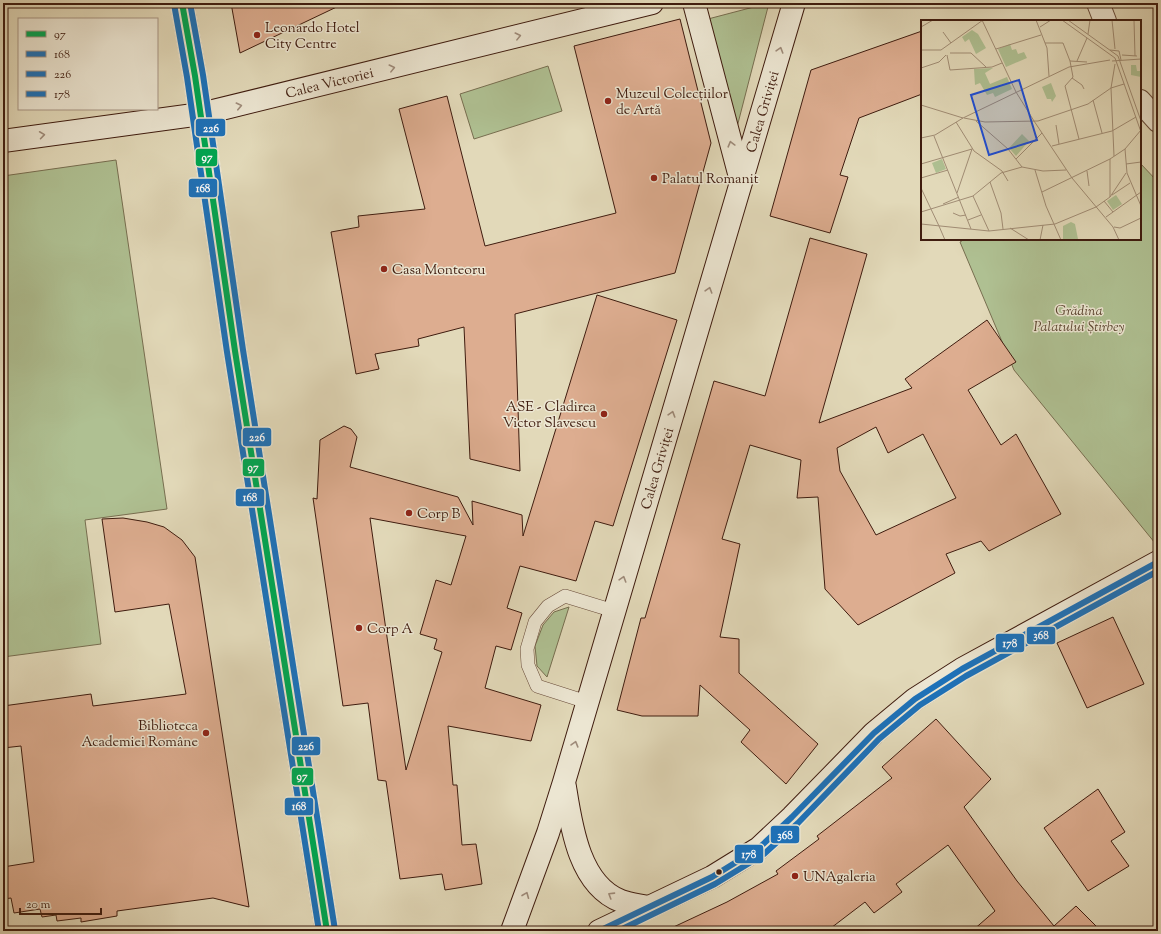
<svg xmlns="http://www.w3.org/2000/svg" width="1161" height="934" viewBox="0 0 1161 934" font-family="'Sorts Mill Goudy',serif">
<rect width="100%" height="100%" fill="#e2d9b9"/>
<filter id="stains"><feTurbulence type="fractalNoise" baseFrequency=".005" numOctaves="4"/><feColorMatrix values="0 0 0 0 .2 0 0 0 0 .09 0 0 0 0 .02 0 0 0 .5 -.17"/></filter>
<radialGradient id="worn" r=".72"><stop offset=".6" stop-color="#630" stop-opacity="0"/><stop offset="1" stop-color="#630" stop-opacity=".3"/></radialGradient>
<g fill="#afc092" stroke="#776e50">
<path d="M 769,3 L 736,131 L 708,19 Z"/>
<path d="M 548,66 L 562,111 L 474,139 L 460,94 Z"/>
<path d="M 116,160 L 167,509 L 85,520 L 101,644 L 3,657 L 3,176 Z"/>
<path d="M 1140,163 L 1158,182 L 1158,541 L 1155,543 L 1014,370 L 960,242 L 965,239 L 1140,239 Z"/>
<path d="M 569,607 L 547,677 L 537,666 L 535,646 L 543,625 L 554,612 Z"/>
</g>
<g fill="#ddad90" stroke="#3f1c0f" fill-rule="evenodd">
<path d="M 231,3 L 345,3 L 240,53 Z"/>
<path d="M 680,19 L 711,143 L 675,273 L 515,314 L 520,471 L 470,459 L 464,327 L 418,339 L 419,346 L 375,354 L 379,369 L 356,374 L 331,232 L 359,227 L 358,216 L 425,209 L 399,109 L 447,96 L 485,246 L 616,213 L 574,46 Z"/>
<path d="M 922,31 L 922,94 L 859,118 L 840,175 L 848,177 L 830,233 L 770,216 L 811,70 Z"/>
<path d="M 810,238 L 867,254 L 819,423 L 912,388 L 905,379 L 987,320 L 1016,362 L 968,390 L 1001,445 L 1016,434 L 1061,514 L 989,551 L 981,541 L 946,554 L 955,573 L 858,625 L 825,589 L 818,497 L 797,498 L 801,460 L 750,445 L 722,539 L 740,544 L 720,637 L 739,639 L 739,673 L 818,744 L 786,784 L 741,742 L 750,730 L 700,685 L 698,716 L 642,716 L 617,710 L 641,618 L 645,618 L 714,381 L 765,396 ZM 876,427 L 888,453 L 923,434 L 956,498 L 876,535 L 840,471 L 837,448 Z"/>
<path d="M 597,295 L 677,320 L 613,526 L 595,521 L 576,581 L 520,566 L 507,608 L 522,613 L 511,650 L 496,646 L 485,688 L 541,705 L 531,741 L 448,726 L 453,785 L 457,785 L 462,845 L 476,844 L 482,884 L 445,890 L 442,874 L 400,879 L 386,781 L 378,780 L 368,703 L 343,706 L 313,498 L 317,499 L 320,440 L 344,426 L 351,429 L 357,437 L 350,467 L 458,497 L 473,525 L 472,501 L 522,515 L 523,536 ZM 370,518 L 466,536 L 451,585 L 436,580 L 420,634 L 437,639 L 434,649 L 442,652 L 406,770 Z"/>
<path d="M 123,518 L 147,522 L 164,527 L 182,540 L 195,557 L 249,907 L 213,898 L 117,911 L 117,916 L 81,922 L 81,918 L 57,921 L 56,915 L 42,917 L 40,909 L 14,913 L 11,898 L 3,899 L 3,867 L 34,862 L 21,746 L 3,748 L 3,706 L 91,694 L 93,706 L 186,694 L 169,604 L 115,612 L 102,519 Z"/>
<path d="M 1113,617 L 1144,684 L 1087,708 L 1057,643 Z"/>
<path d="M 936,719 L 991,779 L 964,807 L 1017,881 L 1054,926 L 1076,906 L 1101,931 L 972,931 L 995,911 L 948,845 L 896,884 L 902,892 L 874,913 L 865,902 L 827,931 L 665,931 L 727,902 L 778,874 L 776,871 L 819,839 L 817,836 L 892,778 L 882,767 Z"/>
<path d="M 1098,789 L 1125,832 L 1111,841 L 1129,866 L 1088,891 L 1044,828 Z"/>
</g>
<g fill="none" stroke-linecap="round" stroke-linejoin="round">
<g stroke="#684b3a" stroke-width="14">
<path id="lane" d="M 587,702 L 537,686 L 528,665 L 527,649 L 535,622 L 548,606 L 565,596 L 614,611"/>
</g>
<g stroke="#684b3a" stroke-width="24">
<g id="street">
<path d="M 1098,3 L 1105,21"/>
<path d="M 1140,101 L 1158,121"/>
</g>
</g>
<g stroke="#3f1c0f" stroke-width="24">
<g id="secondary">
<path d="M 694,3 L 741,181"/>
<path id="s1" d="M 3,141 L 201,114 L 652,3"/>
<path d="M 565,787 C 571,825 579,885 621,901 C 629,904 639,905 648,907"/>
<path id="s2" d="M 512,931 L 548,833 L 564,782 L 794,3"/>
<path d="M 599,931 L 712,877 L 759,848 L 792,817 L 874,733 L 915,699 L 962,669 L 1158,562"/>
</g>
</g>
<g stroke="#3f1c0f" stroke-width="24">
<path id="primary" d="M 182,3 L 195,76 L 235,351 L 327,931"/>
</g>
<use href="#lane" stroke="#ece6d2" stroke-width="13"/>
<use href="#street" stroke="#ece6d2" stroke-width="22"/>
<use href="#secondary" stroke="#ece6d2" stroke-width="22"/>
<use href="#primary" stroke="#e1bc7c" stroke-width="22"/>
<g stroke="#ece6d2" stroke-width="9">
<path id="bus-1" d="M 182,3 L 195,76 L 235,351 L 327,931"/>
</g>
<g stroke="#ece6d2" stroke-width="9">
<path id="bus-2" d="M 174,4 L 187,77 L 227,352 L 319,931"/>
</g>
<g stroke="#ece6d2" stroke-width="9">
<path id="bus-3" d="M 190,3 L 203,75 L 243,350 L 335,930"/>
</g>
<g stroke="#ece6d2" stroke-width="9">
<path id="bus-4" d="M 599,931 L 712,877 L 759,848 L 792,817 L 874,733 L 915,699 L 962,669 L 1158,562"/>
</g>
<g stroke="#ece6d2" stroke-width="9">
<path id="bus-5" d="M 618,931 L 715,884 L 764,854 L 798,823 L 879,739 L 920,705 L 966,676 L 1158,571"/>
</g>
<use href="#bus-1" stroke="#00a651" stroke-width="6"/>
<use href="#bus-2" stroke="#1d71b8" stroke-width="6"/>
<use href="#bus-3" stroke="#1d71b8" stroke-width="6"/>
<use href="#bus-4" stroke="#1d71b8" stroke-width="6"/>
<use href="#bus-5" stroke="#1d71b8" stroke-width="6"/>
</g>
<defs><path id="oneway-chevron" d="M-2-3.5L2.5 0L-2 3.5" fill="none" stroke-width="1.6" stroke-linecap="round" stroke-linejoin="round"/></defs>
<g stroke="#9e8b7a">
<use href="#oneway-chevron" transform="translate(518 36) rotate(-14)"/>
<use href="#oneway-chevron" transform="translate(780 50) rotate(-73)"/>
<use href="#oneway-chevron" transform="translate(392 68) rotate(-14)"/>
<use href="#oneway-chevron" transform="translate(239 106) rotate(-13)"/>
<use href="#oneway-chevron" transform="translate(42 135) rotate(-8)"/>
<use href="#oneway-chevron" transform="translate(731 144) rotate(-105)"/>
<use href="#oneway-chevron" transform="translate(709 290) rotate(-73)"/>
<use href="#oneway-chevron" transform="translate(672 414) rotate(-73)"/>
<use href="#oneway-chevron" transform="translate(623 579) rotate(-73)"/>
<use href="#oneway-chevron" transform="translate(575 744) rotate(-74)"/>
<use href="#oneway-chevron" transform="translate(526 895) rotate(-68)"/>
<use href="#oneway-chevron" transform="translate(611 895) rotate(-148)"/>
</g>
<g fill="#8f2418" stroke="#ece6d2" stroke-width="1.5">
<circle cx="257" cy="35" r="4"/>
<circle cx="608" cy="101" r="4"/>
<circle cx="654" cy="178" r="4"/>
<circle cx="384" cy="269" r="4"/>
<circle cx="604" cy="414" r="4"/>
<circle cx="409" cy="513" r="4"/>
<circle cx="359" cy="628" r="4"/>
<circle cx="206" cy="733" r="4"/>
<circle cx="795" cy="876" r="4"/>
</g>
<circle fill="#3f1c0f" stroke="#ece6d2" stroke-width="1.5" cx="719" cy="872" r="3.5"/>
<g text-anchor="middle" stroke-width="3" stroke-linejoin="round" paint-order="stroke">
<g font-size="14" fill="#3f1c0f" stroke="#ece6d2" text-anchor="start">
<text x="265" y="32">Leonardo Hotel<tspan x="265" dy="16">City Centre</tspan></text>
<text x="616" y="98">Muzeul Colecțiilor<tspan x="616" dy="16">de Artă</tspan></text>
<text x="662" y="183">Palatul Romanit</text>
<text x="392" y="274">Casa Monteoru</text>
<text x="596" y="411" text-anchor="end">ASE - Cladirea<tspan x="596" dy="16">Victor Slavescu</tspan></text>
<text x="417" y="518">Corp B</text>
<text x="367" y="633">Corp A</text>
<text x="198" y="730" text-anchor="end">Biblioteca<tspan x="198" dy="16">Academiei Române</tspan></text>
<text x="803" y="881">UNAgaleria</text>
</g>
<g font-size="14" fill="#3f1c0f" stroke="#ece6d2">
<text dy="5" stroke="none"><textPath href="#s1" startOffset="332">Calea Victoriei</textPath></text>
<text dy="5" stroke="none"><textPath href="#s2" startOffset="857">Calea Griviței</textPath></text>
<text dy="5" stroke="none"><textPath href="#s2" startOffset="485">Calea Griviței</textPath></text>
</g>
<g font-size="14" font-style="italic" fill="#5b4530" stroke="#ece6d2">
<text x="1079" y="315">Grădina<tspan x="1079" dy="16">Palatului Știrbey</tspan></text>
</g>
</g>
<g transform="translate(921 20)">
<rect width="220" height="220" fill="#e2d9b9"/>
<path d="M 51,10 L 57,14 L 65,28 L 55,34 L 48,19 L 44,22 L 41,17 ZM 89,24 L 91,30 L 95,29 L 97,34 L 103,32 L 106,38 L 85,47 L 77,29 ZM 210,45 L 215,45 L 216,51 L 220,51 L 220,57 L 210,55 ZM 72,48 L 64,53 L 69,64 L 86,57 L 91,69 L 74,77 L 72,73 L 66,75 L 59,63 L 54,65 L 53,49 ZM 130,63 L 135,76 L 131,82 L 130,79 L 126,79 L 121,67 ZM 101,114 L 108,121 L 95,136 L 88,128 ZM 21,139 L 25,149 L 15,153 L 11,143 ZM 195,175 L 201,184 L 192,190 L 186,181 ZM 150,202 L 154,204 L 157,219 L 142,220 L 142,206 Z" fill="#afc092"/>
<path fill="none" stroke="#a18d75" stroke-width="1" d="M 61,0 L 95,72 L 113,101 L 151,158 L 192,207 L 198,220M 115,0 L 126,28 L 128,56M 141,0 L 194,38 L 220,112M 147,0 L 197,36 L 220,101M 191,0 L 194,29M 213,0 L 214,36M 0,7 L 12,0M 119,7 L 130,0M 22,12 L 30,23M 167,14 L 169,0M 124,23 L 142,23 L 149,41 L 152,57 L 144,66 L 158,119M 75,29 L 120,15M 0,30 L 20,30M 20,30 L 62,0M 189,30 L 198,31 L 200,40M 29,33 L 50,33 L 65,47M 26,35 L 29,50 L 71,47 L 81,43M 201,35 L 216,36M 149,41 L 166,42M 156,41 L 166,18M 191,41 L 220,39M 0,48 L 18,42 L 25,35M 151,58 L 161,65 L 163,69M 172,80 L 181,113M 0,85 L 42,98M 43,98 L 64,102 L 117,101 L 167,84 L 190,68 L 203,64M 55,101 L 87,129 L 101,147M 35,102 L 53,131 L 81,151 L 87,161M 135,105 L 138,124M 13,116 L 50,209M 0,118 L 14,115 L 42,98 L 148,47 L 189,40M 131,126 L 191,111 L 215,97M 204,129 L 206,153 L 220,186M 193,136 L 190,68 L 194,44M 95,139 L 121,113M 189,139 L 189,177M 0,144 L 51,129M 205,144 L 220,142M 114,150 L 125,186 L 140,220M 166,151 L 168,166M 0,158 L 27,150M 69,162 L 80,193 L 82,209M 0,168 L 18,206M 121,172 L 189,139 L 204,129 L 220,110M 36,173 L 51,129M 191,175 L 209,163M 52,176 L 68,211M 183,181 L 192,192M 22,184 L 38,177M 175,187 L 189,177 L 205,153M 0,192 L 52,176 L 80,153 L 101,147 L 122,151 L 145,150M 32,193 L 39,196 L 45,195M 185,197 L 220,172M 47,200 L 60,195M 0,204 L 68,211 L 134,204 L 175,187M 18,206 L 24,220M 193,207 L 199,208 L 220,198M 89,208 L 108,220M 119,220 L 122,205"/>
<path fill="#1d4ed8" fill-opacity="0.15" stroke="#1d4ed8" stroke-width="2" d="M 98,60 L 116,120 L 68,135 L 50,75 Z"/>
<rect width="220" height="220" fill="none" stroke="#3f1c0f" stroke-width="2"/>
</g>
<g stroke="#ece6d2" stroke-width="1.5">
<rect x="195" y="118" width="31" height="19" rx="4" fill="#1d71b8"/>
<rect x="195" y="148" width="23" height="19" rx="4" fill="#00a651"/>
<rect x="188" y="178" width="30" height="20" rx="4" fill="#1d71b8"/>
<rect x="242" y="427" width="30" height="20" rx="4" fill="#1d71b8"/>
<rect x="242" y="458" width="23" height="19" rx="4" fill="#00a651"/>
<rect x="235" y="488" width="30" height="19" rx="4" fill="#1d71b8"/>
<rect x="1026" y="626" width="30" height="19" rx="4" fill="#1d71b8"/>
<rect x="995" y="633" width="30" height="20" rx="4" fill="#1d71b8"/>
<rect x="291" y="736" width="30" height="20" rx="4" fill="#1d71b8"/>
<rect x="291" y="767" width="23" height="19" rx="4" fill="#00a651"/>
<rect x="284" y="797" width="30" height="19" rx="4" fill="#1d71b8"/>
<rect x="770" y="825" width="30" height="19" rx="4" fill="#1d71b8"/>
<rect x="734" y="844" width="30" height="20" rx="4" fill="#1d71b8"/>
</g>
<g font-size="11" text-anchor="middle" font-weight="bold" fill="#fff">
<text x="211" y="132">226</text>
<text x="207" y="161">97</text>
<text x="203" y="192">168</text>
<text x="257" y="441">226</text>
<text x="253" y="471">97</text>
<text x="250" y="501">168</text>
<text x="1041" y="639">368</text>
<text x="1010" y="647">178</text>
<text x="306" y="750">226</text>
<text x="302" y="780">97</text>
<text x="299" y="810">168</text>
<text x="785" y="839">368</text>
<text x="749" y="858">178</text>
</g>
<rect width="1161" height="934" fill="none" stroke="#e2d9b9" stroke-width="16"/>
<rect x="4" y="4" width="1153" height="926" fill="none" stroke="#3f1c0f" stroke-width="2"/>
<rect x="8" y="8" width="1145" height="918" fill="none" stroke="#3f1c0f"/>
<rect x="18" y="18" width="140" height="92" fill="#ece6d2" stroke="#a79584"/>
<rect x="26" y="31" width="20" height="6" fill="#00a651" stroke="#a79584"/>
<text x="54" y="38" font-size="12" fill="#3f1c0f">97</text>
<rect x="26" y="51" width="20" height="6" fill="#1d71b8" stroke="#a79584"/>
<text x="54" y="58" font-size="12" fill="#3f1c0f">168</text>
<rect x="26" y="71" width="20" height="6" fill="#1d71b8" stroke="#a79584"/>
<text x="54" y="78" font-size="12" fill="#3f1c0f">226</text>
<rect x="26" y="91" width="20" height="6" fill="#1d71b8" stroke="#a79584"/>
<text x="54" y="98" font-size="12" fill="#3f1c0f">178</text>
<path d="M20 908v6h81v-6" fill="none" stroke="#3f1c0f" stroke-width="2"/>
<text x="26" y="908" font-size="12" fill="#3f1c0f" stroke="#ece6d2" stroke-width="3" paint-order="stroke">20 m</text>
<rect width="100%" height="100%" filter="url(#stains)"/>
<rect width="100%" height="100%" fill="url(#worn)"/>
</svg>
